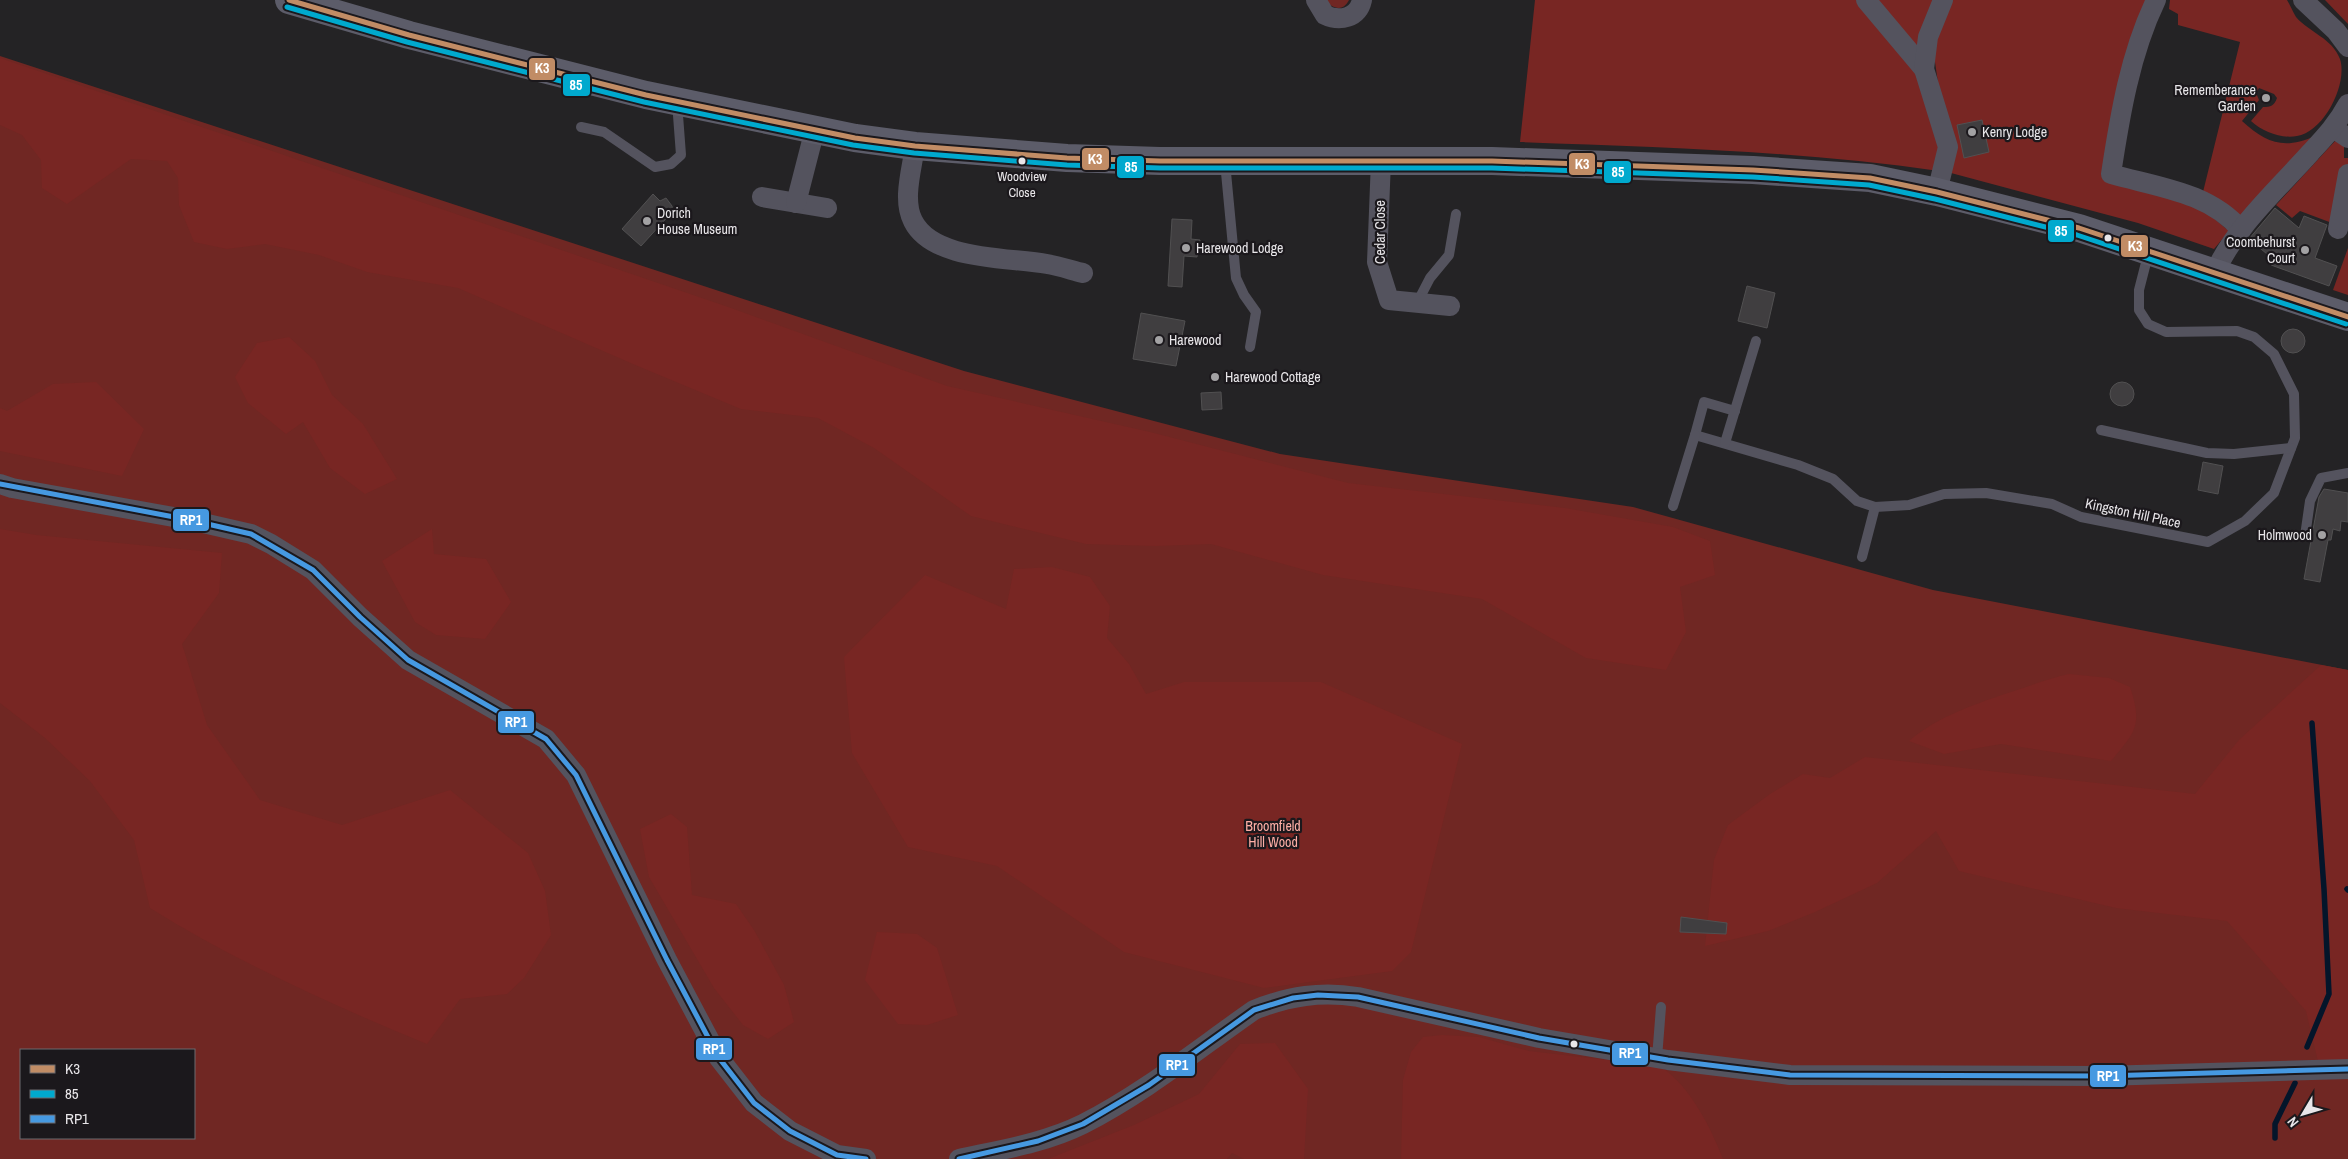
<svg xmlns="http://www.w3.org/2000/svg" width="2348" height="1159" viewBox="0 0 2348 1159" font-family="'Archivo Narrow',sans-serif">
<rect width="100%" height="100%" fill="#242325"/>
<g fill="#702723" fill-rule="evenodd">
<path d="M 1324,0 L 1349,0 C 1342,13 1333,8 1324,0 Z"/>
<path d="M 0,56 L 964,371 L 1280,454 L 1633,507 L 1933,590 L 2348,670 L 2348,1159 L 0,1159 ZM 21,1050 L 194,1050 L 194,1138 L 21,1138 Z"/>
</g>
<g fill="#782623">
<path d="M 1535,0 L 1858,0 L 1916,69 L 1942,146 L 1939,171 C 1800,151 1660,147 1520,142 Z"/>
<path d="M 1878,0 L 1936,0 L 1919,51 Z"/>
<path d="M 1950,0 L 2147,0 L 2104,173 L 2191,199 L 2229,231 L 2214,249 L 2138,223 L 1951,173 L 1934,55 L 1937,32 Z"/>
<path d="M 2170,0 L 2287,0 C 2290,5 2293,12 2296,17 C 2310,33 2332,38 2340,59 C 2348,84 2324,132 2297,136 C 2282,139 2263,132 2251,121 L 2263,107 C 2271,107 2274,106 2277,98 L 2274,94 L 2259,88 L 2256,93 L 2259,100 L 2242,121 C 2266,143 2284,150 2315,136 L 2242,222 L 2203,192 L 2240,42 L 2178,25 L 2178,14 L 2169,9 Z"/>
<path d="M 2325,0 L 2348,0 L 2348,24 Z"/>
<path d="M 0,58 L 731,308 L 947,386 L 1150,432 L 1348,483 L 1565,508 L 1673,527 L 1710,541 L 1715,575 L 1680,587 L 1686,632 L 1666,670 L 1586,658 L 1482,599 L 1323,575 L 1211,544 L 1155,546 L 1086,544 L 971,516 L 874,448 L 818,418 L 741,409 L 633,364 L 458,288 L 367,272 L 319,255 L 265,244 L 227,249 L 194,242 L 179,205 L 178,178 L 167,161 L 131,159 L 67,204 L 42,188 L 41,160 L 22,135 L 0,125 Z"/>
<path d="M 2335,141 L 2344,146 L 2344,158 L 2348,158 L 2348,229 L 2300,211 L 2292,218 L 2276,205 Z"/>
<path d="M 2348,248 L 2348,295 L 2333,290 Z"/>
<path d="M 289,337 L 315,361 L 332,395 L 363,424 L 397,479 L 365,494 L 330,468 L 303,422 L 286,434 L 248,403 L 235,377 L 257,343 Z"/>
<path d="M 96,382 L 144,429 L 122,476 L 0,451 L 0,408 L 7,411 L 53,384 Z"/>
<path d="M 0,529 L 36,535 L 222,553 L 219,593 L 182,644 L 207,725 L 260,800 L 342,825 L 450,790 L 528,853 L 545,891 L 551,935 L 524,978 L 507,994 L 460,999 L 427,1044 C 332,1005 237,962 150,908 L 134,840 L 90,781 L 45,738 L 0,703 Z"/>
<path d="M 432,529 L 434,554 L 486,559 L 511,602 L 485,639 L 436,635 L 415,622 L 382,561 Z"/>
<path d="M 1052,567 L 1090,577 L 1110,606 L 1107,638 L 1129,664 L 1146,694 L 1184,682 L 1321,682 L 1462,744 L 1411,952 L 1392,971 L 1264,988 L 1124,952 L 997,866 L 908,847 L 852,753 L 844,657 L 925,575 L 1006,609 L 1014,569 Z"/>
<path d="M 2321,665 L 2348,670 L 2348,1069 L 2320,1070 L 2306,1011 L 2227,921 L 2116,908 L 1959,871 L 1936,831 L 1877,883 L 1815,912 L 1768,931 L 1705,946 L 1714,860 L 1728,825 L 1770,794 L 1803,774 L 1830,778 L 1865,757 L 2195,794 L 2239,740 Z"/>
<path d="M 2069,674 L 2109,678 L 2130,687 C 2143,726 2135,732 2111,761 L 2001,744 L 1944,754 L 1909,741 C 1938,716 1978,703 2014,691 C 2033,685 2050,678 2069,674 Z"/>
<path d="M 671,814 L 687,827 L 692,895 L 736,904 L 754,930 L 784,985 L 794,1022 L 768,1039 L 743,1025 L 714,988 L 649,877 L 640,829 Z"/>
<path d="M 877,932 L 917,934 L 937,948 L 958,1015 L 927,1025 L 898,1024 L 865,980 Z"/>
<path d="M 1442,1035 L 1479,1037 L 1529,1051 L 1660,1066 C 1690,1086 1710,1126 1723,1159 L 1401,1159 L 1403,1080 L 1411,1052 L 1423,1037 Z"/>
<path d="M 1275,1043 L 1308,1089 L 1304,1159 L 1244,1159 L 1232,1153 L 1227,1159 L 1048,1159 L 1134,1125 L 1199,1094 L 1240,1044 Z"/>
</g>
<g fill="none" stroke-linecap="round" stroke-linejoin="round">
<g stroke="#04152a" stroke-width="5.5">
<path d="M 2347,889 L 2348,890"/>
<path d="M 2307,1047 L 2329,994 L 2324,889 L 2312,723"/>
<path d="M 2275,1138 L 2275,1124 L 2295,1083"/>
</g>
</g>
<g fill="#403e40" stroke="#515051">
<path d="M 1982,120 L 1989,152 L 1964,158 L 1957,125 Z"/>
<path d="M 653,194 L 660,201 L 666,198 L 672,206 L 673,211 L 641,246 L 622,229 Z"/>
<path d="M 2275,208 L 2299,228 L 2304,216 L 2327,225 L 2315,258 L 2337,266 L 2329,286 L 2271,265 L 2273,259 L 2249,239 Z"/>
<path d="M 1172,219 L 1192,220 L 1191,239 L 1200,240 L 1197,257 L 1184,256 L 1182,287 L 1168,286 Z"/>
<path d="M 1747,286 L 1775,293 L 1767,328 L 1738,321 Z"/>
<path d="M 1141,313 L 1185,321 L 1176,366 L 1133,359 Z"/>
<circle cx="2293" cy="341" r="12"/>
<circle cx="2122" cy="394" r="12"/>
<path d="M 1221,392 L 1222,409 L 1202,410 L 1201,393 Z"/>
<path d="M 2203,462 L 2223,466 L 2218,494 L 2198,490 Z"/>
<path d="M 2324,489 L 2348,493 L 2348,522 L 2341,521 L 2340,531 L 2333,529 L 2331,540 L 2328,540 L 2320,582 L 2304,579 L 2319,497 Z"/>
<path d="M 1681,917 L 1727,923 L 1726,934 L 1680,932 Z"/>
</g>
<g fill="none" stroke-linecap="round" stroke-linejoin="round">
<g stroke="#54535e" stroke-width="10">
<path d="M 581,127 L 604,132 L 655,167 L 671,164 L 681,155 L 677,102"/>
<path d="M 1225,162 L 1236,278 L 1244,295 L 1256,312 L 1250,347"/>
<path d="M 1417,303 L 1430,278 L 1449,255 L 1456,214"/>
<path d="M 1735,411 L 1704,402 L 1695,435 L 1798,465 L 1833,479 L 1857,501 L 1875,507 L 1909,505 L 1944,494 L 1986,493 L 2052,504 L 2081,517 L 2208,542 L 2245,521 L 2274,493 L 2295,438 L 2294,394 L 2274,354 L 2254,337 L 2237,331 L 2166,332 L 2148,324 L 2139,310 L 2139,290 L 2149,251"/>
<path d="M 2101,430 L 2207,453 L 2234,454 L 2291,448"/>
<path d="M 1725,443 L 1756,341"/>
<path d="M 1673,506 L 1695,435"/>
<path d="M 2305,536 L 2310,501 L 2321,478 L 2348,473"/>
<path d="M 1862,557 L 1875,507"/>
<path d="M 1657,1058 L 1661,1007"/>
</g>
<g stroke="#54535e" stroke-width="20">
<path d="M 1316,0 L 1325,15 C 1340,22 1358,18 1362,0"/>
<path d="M 1866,0 L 1924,69"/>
<path d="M 2156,0 C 2130,54 2120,115 2111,174 C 2157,187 2209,192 2241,230"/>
<path d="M 2303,0 L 2336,31 L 2348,47"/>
<path d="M 2333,128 L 2348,138"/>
<path d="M 915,146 C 912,169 902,200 913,221 C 933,261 1009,257 1047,264 C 1059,266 1071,270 1083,273"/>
<path d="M 1381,160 L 1377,262 L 1389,300 L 1450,306"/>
<path d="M 1937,192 L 1948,147 L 1924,69 L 1928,37 L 1943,0"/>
<path d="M 762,197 L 827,208"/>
<path d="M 796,203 L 815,129"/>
<path d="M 2338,229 L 2348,174"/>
<path d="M 2215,272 C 2236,226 2278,189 2311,152 C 2325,137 2338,123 2348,104"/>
<path d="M 0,484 L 12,488 L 190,520 L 251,534 L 271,544 L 313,570 L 360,617 L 408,660 L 546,739 L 576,775 L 667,960 L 719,1058 L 754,1103 L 790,1131 L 837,1155 L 866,1159"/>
<path d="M 959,1159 C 1000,1150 1045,1143 1083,1124 C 1144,1093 1198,1049 1254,1010 C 1289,996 1321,991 1358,997 L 1539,1038 L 1668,1060 L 1790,1075 L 2101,1076 L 2348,1069"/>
</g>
<path stroke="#5c5c69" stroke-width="28" d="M 289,0 L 409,35 L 646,95 L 855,138 L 915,146 L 1067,158 L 1160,161 L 1492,161 L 1753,170 L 1870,178 L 1937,192 L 2079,228 L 2348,317"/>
<g stroke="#1b181c" stroke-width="9">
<path id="bus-1" d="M 289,0 L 409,35 L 646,95 L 855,138 L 915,146 L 1067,158 L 1160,161 L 1492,161 L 1753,170 L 1870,178 L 1937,192 L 2079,228 L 2348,317"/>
</g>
<g stroke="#1b181c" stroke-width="9">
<path id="bus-2" d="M 287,7 L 407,42 L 644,102 L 853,145 L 914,153 L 1067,165 L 1160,168 L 1492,168 L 1753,177 L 1869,185 L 1935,199 L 2077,235 L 2346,324"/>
</g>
<g stroke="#1b181c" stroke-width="9">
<g id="bus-3">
<path d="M 0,484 L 190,520 L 251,534 L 313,570 L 360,617 L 408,660 L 546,739 L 576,775 L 667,960 L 719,1058 L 754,1103 L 790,1131 L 837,1155 L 866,1159"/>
<path d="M 959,1159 L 1038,1141 L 1083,1124 L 1149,1085 L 1254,1010 L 1293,998 L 1318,995 L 1358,997 L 1539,1038 L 1668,1060 L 1790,1075 L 2101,1076 L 2348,1069"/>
</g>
</g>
<use href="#bus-1" stroke="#c18c65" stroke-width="5"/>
<use href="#bus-2" stroke="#00a9ce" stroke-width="5"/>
<use href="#bus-3" stroke="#4699e1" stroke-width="5"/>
</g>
<g fill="#a3a2a4" stroke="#1b181c" stroke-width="2">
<circle cx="2266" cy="98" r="5"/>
<circle cx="1972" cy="132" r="5"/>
<circle cx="647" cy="221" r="5"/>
<circle cx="1186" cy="248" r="5"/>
<circle cx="2305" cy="250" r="5"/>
<circle cx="1159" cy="340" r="5"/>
<circle cx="1215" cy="377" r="5"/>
<circle cx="2322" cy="535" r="5"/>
</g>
<g fill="#e8e6e9" stroke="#1b181c" stroke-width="2">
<circle cx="1022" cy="161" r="4.5"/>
<circle cx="2108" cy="238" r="4.5"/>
<circle cx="1574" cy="1044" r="4.5"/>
</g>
<g text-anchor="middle" stroke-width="4.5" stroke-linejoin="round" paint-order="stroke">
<g font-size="13" fill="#e8e6e9" stroke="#1b181c">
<text x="1022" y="181">Woodview<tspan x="1022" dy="16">Close</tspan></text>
</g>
<g font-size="14" fill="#e8e6e9" stroke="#1b181c" text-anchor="start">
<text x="2256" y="95" text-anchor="end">Rememberance<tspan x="2256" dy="16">Garden</tspan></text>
<text x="1982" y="137">Kenry Lodge</text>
<text x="657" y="218">Dorich<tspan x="657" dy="16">House Museum</tspan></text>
<text x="2295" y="247" text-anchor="end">Coombehurst<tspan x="2295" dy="16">Court</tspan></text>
<text x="1196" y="253">Harewood Lodge</text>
<text x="1169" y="345">Harewood</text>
<text x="1225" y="382">Harewood Cottage</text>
<text x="2312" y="540" text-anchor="end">Holmwood</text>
</g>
<g font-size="14" fill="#e8e6e9" stroke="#1b181c">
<text transform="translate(1380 232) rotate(-90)" y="5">Cedar Close</text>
<text transform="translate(2133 513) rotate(12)" y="5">Kingston Hill Place</text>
</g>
<g font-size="14" fill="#feaea5" stroke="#1b181c">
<text x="1273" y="831">Broomfield<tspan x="1273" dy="16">Hill Wood</tspan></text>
</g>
</g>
<g stroke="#1b181c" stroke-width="2">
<rect x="528" y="57" width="28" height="24" rx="5" fill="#c18c65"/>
<rect x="562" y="73" width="29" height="24" rx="5" fill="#00a9ce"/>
<rect x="1081" y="147" width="29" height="24" rx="5" fill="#c18c65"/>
<rect x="1568" y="152" width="28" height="24" rx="5" fill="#c18c65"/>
<rect x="1116" y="155" width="29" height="24" rx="5" fill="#00a9ce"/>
<rect x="1603" y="160" width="29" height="24" rx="5" fill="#00a9ce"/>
<rect x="2047" y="219" width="28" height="24" rx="5" fill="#00a9ce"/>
<rect x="2120" y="234" width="29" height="24" rx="5" fill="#c18c65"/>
<rect x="172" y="508" width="38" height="24" rx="5" fill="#4699e1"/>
<rect x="497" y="710" width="38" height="24" rx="5" fill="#4699e1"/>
<rect x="695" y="1037" width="38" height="24" rx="5" fill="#4699e1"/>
<rect x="1611" y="1042" width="38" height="24" rx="5" fill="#4699e1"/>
<rect x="1158" y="1053" width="38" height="24" rx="5" fill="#4699e1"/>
<rect x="2089" y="1064" width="38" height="24" rx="5" fill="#4699e1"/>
</g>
<g font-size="14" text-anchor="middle" font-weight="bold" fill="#fff">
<text x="542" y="73">K3</text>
<text x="576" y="90">85</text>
<text x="1095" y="164">K3</text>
<text x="1582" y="169">K3</text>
<text x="1131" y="172">85</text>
<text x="1618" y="177">85</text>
<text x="2061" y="236">85</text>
<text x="2135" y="251">K3</text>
<text x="191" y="525">RP1</text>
<text x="516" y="727">RP1</text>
<text x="714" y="1054">RP1</text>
<text x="1630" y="1058">RP1</text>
<text x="1177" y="1070">RP1</text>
<text x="2108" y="1081">RP1</text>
</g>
<rect x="20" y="1049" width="175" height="90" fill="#1b181c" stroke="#6d6a6e"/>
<rect x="30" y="1065" width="25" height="8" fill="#c18c65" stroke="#6d6a6e"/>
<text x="65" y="1074" font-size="15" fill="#e8e6e9">K3</text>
<rect x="30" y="1090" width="25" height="8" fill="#00a9ce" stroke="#6d6a6e"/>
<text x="65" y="1099" font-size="15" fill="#e8e6e9">85</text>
<rect x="30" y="1115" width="25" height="8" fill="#4699e1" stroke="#6d6a6e"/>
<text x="65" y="1124" font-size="15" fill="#e8e6e9">RP1</text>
<g transform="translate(2303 1114) rotate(232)" stroke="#1b181c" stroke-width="4" paint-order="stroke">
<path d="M0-4L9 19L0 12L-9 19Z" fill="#e8e6e9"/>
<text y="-8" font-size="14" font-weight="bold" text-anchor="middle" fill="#e8e6e9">N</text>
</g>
</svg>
